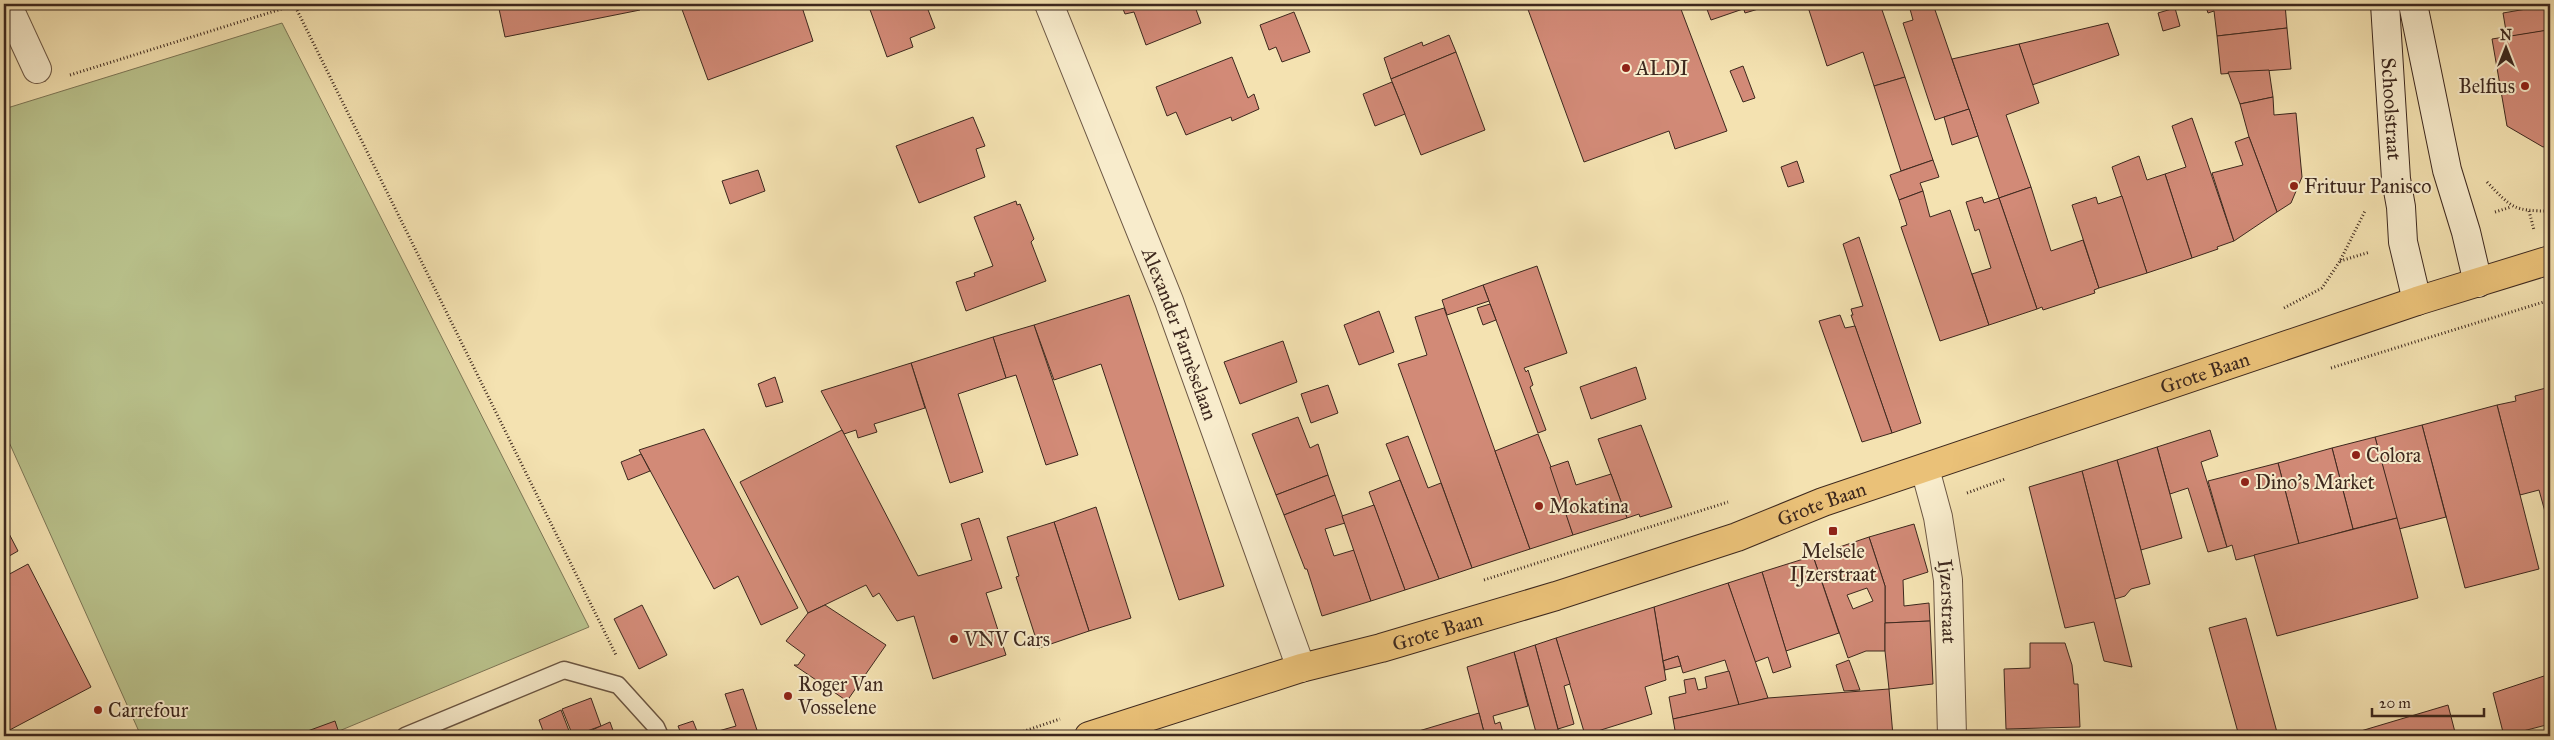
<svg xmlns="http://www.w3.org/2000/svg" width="2554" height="740" viewBox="0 0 2554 740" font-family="'IM FELL Great Primer',serif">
<rect width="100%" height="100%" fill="#f4e2b1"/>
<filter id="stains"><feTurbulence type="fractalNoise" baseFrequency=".004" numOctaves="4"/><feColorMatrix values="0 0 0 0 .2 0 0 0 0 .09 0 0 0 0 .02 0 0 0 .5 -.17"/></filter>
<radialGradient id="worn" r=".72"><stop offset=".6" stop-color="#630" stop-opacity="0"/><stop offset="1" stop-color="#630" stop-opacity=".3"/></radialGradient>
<path fill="#bac38d" stroke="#7c7656" d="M 282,23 L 589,627 L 327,736 L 141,736 L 4,431 L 4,109 Z"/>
<g fill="#d28a77" stroke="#3d281e" fill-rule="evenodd">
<path d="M 498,4 L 639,4 L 640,10 L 505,37 Z"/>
<path d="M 680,4 L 801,4 L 813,41 L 708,80 Z"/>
<path d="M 868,4 L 929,4 L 930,6 L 927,7 L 935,28 L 910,38 L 913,47 L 887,57 Z"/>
<path d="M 1121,4 L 1194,4 L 1201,23 L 1146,45 L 1134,12 L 1125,14 Z"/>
<path d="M 1526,4 L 1679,4 L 1727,131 L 1675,149 L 1669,131 L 1584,162 Z"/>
<path d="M 1705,4 L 1742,4 L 1743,9 L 1711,20 Z"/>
<path d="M 1742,4 L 1775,4 L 1745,13 Z"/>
<path d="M 1807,4 L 1880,4 L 1905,77 L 1874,86 L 1863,52 L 1827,66 Z"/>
<path d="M 1926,4 L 1933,4 L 1969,109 L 1935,120 L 1903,23 L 1913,20 L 1910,9 Z"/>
<path d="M 2205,4 L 2285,4 L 2287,28 L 2217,36 L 2214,11 L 2208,13 Z"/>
<path d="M 2544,6 L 2546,15 L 2550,14 L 2550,30 L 2507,37 L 2503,13 Z"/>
<path d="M 2175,8 L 2180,26 L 2163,31 L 2158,13 Z"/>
<path d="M 1294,12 L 1310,52 L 1282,62 L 1276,47 L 1269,50 L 1260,25 Z"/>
<path d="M 2108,23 L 2119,55 L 2032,85 L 2019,44 Z"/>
<path d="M 2287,28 L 2291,69 L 2221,74 L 2217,36 Z"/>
<path d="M 2548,30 L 2550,47 L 2550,145 L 2543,147 L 2507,126 L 2492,39 Z"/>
<path d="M 1449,35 L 1456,52 L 1391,79 L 1384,58 L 1422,42 L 1423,46 Z"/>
<path d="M 2019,44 L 2039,103 L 2006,115 L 2031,187 L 1999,198 L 1952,59 Z"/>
<path d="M 1456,52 L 1485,130 L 1421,155 L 1391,79 Z"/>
<path d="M 1232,57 L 1248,98 L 1254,94 L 1259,109 L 1232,121 L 1231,117 L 1186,135 L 1176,112 L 1167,116 L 1156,87 Z"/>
<path d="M 1743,66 L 1755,98 L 1743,102 L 1730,71 Z"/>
<path d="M 2269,70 L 2273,97 L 2240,104 L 2228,72 Z"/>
<path d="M 1905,77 L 1933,160 L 1901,171 L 1874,86 Z"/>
<path d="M 1392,82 L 1405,114 L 1375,126 L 1363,94 Z"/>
<path d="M 2273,97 L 2274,115 L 2296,113 L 2302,177 L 2291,203 L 2277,212 L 2249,137 L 2240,104 Z"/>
<path d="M 1969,109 L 1978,136 L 1952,145 L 1944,117 Z"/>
<path d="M 973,117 L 985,146 L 976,149 L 985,177 L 919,203 L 896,146 Z"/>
<path d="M 2192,118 L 2234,241 L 2217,247 L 2218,249 L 2192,258 L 2165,174 L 2186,167 L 2172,126 Z"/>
<path d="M 2249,137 L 2277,212 L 2234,241 L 2212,173 L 2243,165 L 2235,142 Z"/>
<path d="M 2139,156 L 2147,180 L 2165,174 L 2192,258 L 2147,273 L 2112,167 Z"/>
<path d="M 1933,160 L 1939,177 L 1920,183 L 1923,191 L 1899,200 L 1890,175 Z"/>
<path d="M 1797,161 L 1804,182 L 1788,187 L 1781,167 Z"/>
<path d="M 758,170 L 765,191 L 730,204 L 722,181 Z"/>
<path d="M 2031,187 L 2051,251 L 2083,240 L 2099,288 L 2094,290 L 2095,293 L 2043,310 L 2042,307 L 2037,309 L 1999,198 Z"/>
<path d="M 1923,191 L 1930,217 L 1950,210 L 1989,325 L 1940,341 L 1901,227 L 1907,225 L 1899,200 Z"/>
<path d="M 2122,196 L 2147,273 L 2099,288 L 2072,205 L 2096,197 L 2098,204 Z"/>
<path d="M 1982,197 L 1984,203 L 1999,198 L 2037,309 L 1989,325 L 1972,274 L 1991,268 L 1979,229 L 1975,231 L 1966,202 Z"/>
<path d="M 1016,201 L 1017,205 L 1020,204 L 1034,239 L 1031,242 L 1046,281 L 966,311 L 956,282 L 975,276 L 974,273 L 993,266 L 974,217 Z"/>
<path d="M 1859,237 L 1921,423 L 1892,433 L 1851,315 L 1853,315 L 1851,309 L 1863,306 L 1843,244 Z"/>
<path d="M 1537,266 L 1567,353 L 1524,368 L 1526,372 L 1528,370 L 1533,385 L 1530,387 L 1546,430 L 1538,433 L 1483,285 Z"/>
<path d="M 1483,285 L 1489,301 L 1447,315 L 1442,300 Z"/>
<path d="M 1129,295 L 1224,586 L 1179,600 L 1101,364 L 1054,380 L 1034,325 Z"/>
<path d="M 1490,304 L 1496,320 L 1483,325 L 1477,308 Z"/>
<path d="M 1444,308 L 1530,549 L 1472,568 L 1398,364 L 1427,355 L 1415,317 Z"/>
<path d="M 1379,311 L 1394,352 L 1359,365 L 1344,325 Z"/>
<path d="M 1840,315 L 1845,328 L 1855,326 L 1892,433 L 1862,442 L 1819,321 Z"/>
<path d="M 1034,325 L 1078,455 L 1046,465 L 1016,375 L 1006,378 L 993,337 Z"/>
<path d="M 993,337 L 1006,378 L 958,394 L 983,472 L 950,483 L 911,363 Z"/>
<path d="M 1283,341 L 1297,382 L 1240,404 L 1224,362 Z"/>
<path d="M 911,363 L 925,408 L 874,424 L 877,432 L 858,438 L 856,430 L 844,434 L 821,391 Z"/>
<path d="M 1636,367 L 1646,399 L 1591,419 L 1580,387 Z"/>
<path d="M 775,377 L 783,402 L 766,407 L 758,384 Z"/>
<path d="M 1328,385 L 1338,413 L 1311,423 L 1301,394 Z"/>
<path d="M 2550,387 L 2550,530 L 2539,490 L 2520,495 L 2497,405 L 2516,401 L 2515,396 Z"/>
<path d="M 2497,405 L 2539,569 L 2465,588 L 2422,425 Z"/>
<path d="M 1298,417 L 1310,448 L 1318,444 L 1328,475 L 1276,495 L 1252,434 Z"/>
<path d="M 1641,425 L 1672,507 L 1640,517 L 1639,514 L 1627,518 L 1598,439 Z"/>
<path d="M 2422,425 L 2446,517 L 2399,529 L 2375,437 Z"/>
<path d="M 704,429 L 798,608 L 761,625 L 738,576 L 714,589 L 639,450 Z"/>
<path d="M 842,430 L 918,576 L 972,560 L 961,524 L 979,518 L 1002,588 L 986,593 L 1006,655 L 933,679 L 914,616 L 897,621 L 879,593 L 873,597 L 866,585 L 808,613 L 740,482 Z"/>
<path d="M 2210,430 L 2218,456 L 2201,462 L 2227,547 L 2208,552 L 2188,488 L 2170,494 L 2157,447 Z"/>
<path d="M 1538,434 L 1555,477 L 1573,535 L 1530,549 L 1495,451 Z"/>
<path d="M 1408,436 L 1428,488 L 1441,483 L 1472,568 L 1439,579 L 1386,444 Z"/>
<path d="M 2375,437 L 2397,518 L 2353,529 L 2332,448 Z"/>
<path d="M 2157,447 L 2182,538 L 2141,550 L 2117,460 Z"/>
<path d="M 2332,448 L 2353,529 L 2299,544 L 2278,463 Z"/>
<path d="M 641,454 L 650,471 L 628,480 L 621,462 Z"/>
<path d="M 2117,460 L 2150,584 L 2131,589 L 2125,596 L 2115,599 L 2082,471 Z"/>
<path d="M 1568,461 L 1576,485 L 1611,474 L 1627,518 L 1573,535 L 1550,467 Z"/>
<path d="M 2278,463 L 2299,544 L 2236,560 L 2232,545 L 2227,547 L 2208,481 Z"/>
<path d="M 2082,471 L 2115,599 L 2132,667 L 2104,661 L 2094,622 L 2065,628 L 2029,487 Z"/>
<path d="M 1328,475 L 1335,495 L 1284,515 L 1276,495 Z"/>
<path d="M 1400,480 L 1439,579 L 1405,590 L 1369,492 Z"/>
<path d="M 1335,495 L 1345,523 L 1325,529 L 1334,556 L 1354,550 L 1371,601 L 1322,616 L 1307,569 L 1305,569 L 1284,515 Z"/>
<path d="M 1374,505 L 1405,590 L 1371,601 L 1342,516 Z"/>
<path d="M 1096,507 L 1131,618 L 1089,631 L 1054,522 Z"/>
<path d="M 2397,518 L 2418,598 L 2277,636 L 2254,555 Z"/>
<path d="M 1054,522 L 1089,631 L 1039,648 L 1016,577 L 1019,576 L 1007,537 Z"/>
<path d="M 4,524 L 18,551 L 4,559 Z"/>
<path d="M 1914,524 L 1928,572 L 1903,580 L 1904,606 L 1929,603 L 1930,621 L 1885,623 L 1885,586 L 1869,537 Z"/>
<path d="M 1869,537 L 1885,586 L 1885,651 L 1866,651 L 1848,658 L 1813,556 ZM 1867,588 L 1873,601 L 1853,609 L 1847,595 Z"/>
<path d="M 1813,556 L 1839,633 L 1786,651 L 1762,572 Z"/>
<path d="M 28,564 L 91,687 L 4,733 L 4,577 Z"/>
<path d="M 1762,572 L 1791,667 L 1773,673 L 1768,657 L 1755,662 L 1728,583 Z"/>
<path d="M 1728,583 L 1768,698 L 1739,705 L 1725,660 L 1683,673 L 1678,656 L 1663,661 L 1654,607 Z"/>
<path d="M 642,605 L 667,655 L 639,669 L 614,619 Z"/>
<path d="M 825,605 L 886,645 L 847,701 L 794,665 L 798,665 L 805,655 L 786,641 L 808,613 Z"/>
<path d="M 1654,607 L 1666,680 L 1645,687 L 1652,714 L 1585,735 L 1556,638 Z"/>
<path d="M 2246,618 L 2278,736 L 2239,736 L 2209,628 Z"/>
<path d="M 1930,621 L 1933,684 L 1889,689 L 1885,651 L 1885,623 Z"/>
<path d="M 1556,638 L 1570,684 L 1564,686 L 1574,724 L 1558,729 L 1535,645 Z"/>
<path d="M 2030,643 L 2065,643 L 2072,665 L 2074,684 L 2078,684 L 2080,727 L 2006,729 L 2004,669 L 2030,668 Z"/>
<path d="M 1535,645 L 1559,733 L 1545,736 L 1537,736 L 1514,652 Z"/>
<path d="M 1514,652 L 1528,706 L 1493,716 L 1495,724 L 1500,722 L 1504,736 L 1485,736 L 1467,667 Z"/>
<path d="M 1678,656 L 1681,666 L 1665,670 L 1663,661 Z"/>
<path d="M 1849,660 L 1860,690 L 1844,691 L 1836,665 Z"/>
<path d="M 1729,671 L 1739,705 L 1673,719 L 1669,697 L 1686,693 L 1684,680 L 1695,678 L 1698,690 L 1707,688 L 1705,677 Z"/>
<path d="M 2550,674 L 2550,724 L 2504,736 L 2493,693 Z"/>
<path d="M 743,689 L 759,736 L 716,736 L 715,732 L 736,726 L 725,694 Z"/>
<path d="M 1889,689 L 1893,736 L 1676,736 L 1673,719 L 1768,698 Z"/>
<path d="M 591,698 L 601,726 L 573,736 L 562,709 Z"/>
<path d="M 2448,705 L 2456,736 L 2344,736 Z"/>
<path d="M 561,710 L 571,736 L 545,736 L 539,720 Z"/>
<path d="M 1479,713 L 1485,736 L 1413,736 L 1412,733 Z"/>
<path d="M 335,721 L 340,736 L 294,736 Z"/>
<path d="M 693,721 L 699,736 L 682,736 L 678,726 Z"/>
<path d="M 610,722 L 615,736 L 594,736 L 592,730 Z"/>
</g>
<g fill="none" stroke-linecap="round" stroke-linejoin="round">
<g stroke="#6b5643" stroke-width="19">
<path id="lane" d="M 405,736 L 564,670 L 618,685 L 656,727 L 660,736"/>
</g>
<g stroke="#6b5643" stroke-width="30">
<g id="street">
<path d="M 7,4 L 37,69"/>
<path id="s1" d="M 1049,4 L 1169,301 L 1301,668"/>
<path id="s2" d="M 1925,469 L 1938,517 L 1948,580 L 1952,736"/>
</g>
</g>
<g stroke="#3d281e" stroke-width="30">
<g id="secondary">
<path id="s3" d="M 2385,4 L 2396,179 L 2401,207 L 2403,242 L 2417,301"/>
<path d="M 2413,4 L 2447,170 L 2466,232 L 2478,283"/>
</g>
</g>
<g stroke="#3d281e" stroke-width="30">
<g id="primary">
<path id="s4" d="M 1089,736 L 1301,668 L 1381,648 L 1556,596 L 1737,537 L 1823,502 L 2417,301 L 2550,260"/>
</g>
</g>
<g stroke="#3d281e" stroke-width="3" stroke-dasharray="1 2.5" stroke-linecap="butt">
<path d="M 294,4 L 616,655"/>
<path d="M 70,75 L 294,5"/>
<path d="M 2487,182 C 2512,208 2513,211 2550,211"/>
<path d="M 2529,211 L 2534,230"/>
<path d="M 2495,212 L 2511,207"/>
<path d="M 2340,261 L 2370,252"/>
<path d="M 2284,308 L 2322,288 L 2340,261 L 2365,211"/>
<path d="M 2331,368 L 2550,300"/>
<path d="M 1967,493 L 2005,479"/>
<path d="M 1484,580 L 1728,502"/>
<path d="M 1010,736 L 1060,719"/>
</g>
<use href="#lane" stroke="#f8eccc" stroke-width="16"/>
<use href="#street" stroke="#f8eccc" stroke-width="28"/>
<use href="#secondary" stroke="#f8eccc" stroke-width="28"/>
<use href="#primary" stroke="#eac178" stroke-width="28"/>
</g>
<g fill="#8f2418" stroke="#f8eccc" stroke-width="2">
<circle cx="1626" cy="68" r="5"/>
<circle cx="2525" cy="86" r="5"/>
<circle cx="2294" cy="186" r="5"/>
<circle cx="2356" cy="455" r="5"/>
<circle cx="2245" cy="482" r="5"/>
<circle cx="1539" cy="506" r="5"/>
<rect x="1828" y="526" width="10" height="10" rx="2.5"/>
<circle cx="954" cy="639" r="5"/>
<circle cx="788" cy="696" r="5"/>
<circle cx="98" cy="710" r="5"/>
</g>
<g text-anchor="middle" stroke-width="4" stroke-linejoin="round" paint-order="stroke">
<g font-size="20" fill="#3d281e" stroke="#f8eccc" text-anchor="start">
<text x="1636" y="75">ALDI</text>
<text x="2515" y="93" text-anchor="end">Belfius</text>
<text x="2304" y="193">Frituur Panisco</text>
<text x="2366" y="462">Colora</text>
<text x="2255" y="489">Dino's Market</text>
<text x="1549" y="513">Mokatina</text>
<text x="1833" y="558" text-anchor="middle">Melsele<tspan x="1833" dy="23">IJzerstraat</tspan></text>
<text x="964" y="646">VNV Cars</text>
<text x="798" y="691">Roger Van<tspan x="798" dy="23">Vosselene</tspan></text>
<text x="108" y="717">Carrefour</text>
</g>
<g font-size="20" fill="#3d281e" stroke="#f8eccc">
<text dy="7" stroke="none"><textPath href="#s3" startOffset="105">Schoolstraat</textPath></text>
<text dy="7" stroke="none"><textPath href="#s1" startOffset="355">Alexander Farnèselaan</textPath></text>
<text dy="7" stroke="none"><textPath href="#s4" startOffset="1174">Grote Baan</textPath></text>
<text dy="7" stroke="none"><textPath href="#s4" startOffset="769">Grote Baan</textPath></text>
<text dy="7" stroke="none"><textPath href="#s2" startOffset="135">Ijzerstraat</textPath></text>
<text dy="7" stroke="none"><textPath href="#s4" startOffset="364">Grote Baan</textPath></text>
</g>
</g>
<rect width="2554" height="740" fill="none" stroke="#f4e2b1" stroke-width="20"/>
<rect x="5" y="5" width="2544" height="730" fill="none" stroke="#3d281e" stroke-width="2.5"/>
<rect x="10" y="10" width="2534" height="720" fill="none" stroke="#3d281e"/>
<g transform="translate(2506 48)" stroke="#f8eccc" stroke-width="4" paint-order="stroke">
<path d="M0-4L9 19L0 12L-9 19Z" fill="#3d281e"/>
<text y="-8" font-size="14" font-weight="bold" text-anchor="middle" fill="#3d281e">N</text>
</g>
<path d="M2372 708v8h112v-8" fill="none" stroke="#3d281e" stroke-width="2.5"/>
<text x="2379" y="708" font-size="15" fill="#3d281e" stroke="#f8eccc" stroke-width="4" paint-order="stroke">20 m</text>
<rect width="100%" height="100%" filter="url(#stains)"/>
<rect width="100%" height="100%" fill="url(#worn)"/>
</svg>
